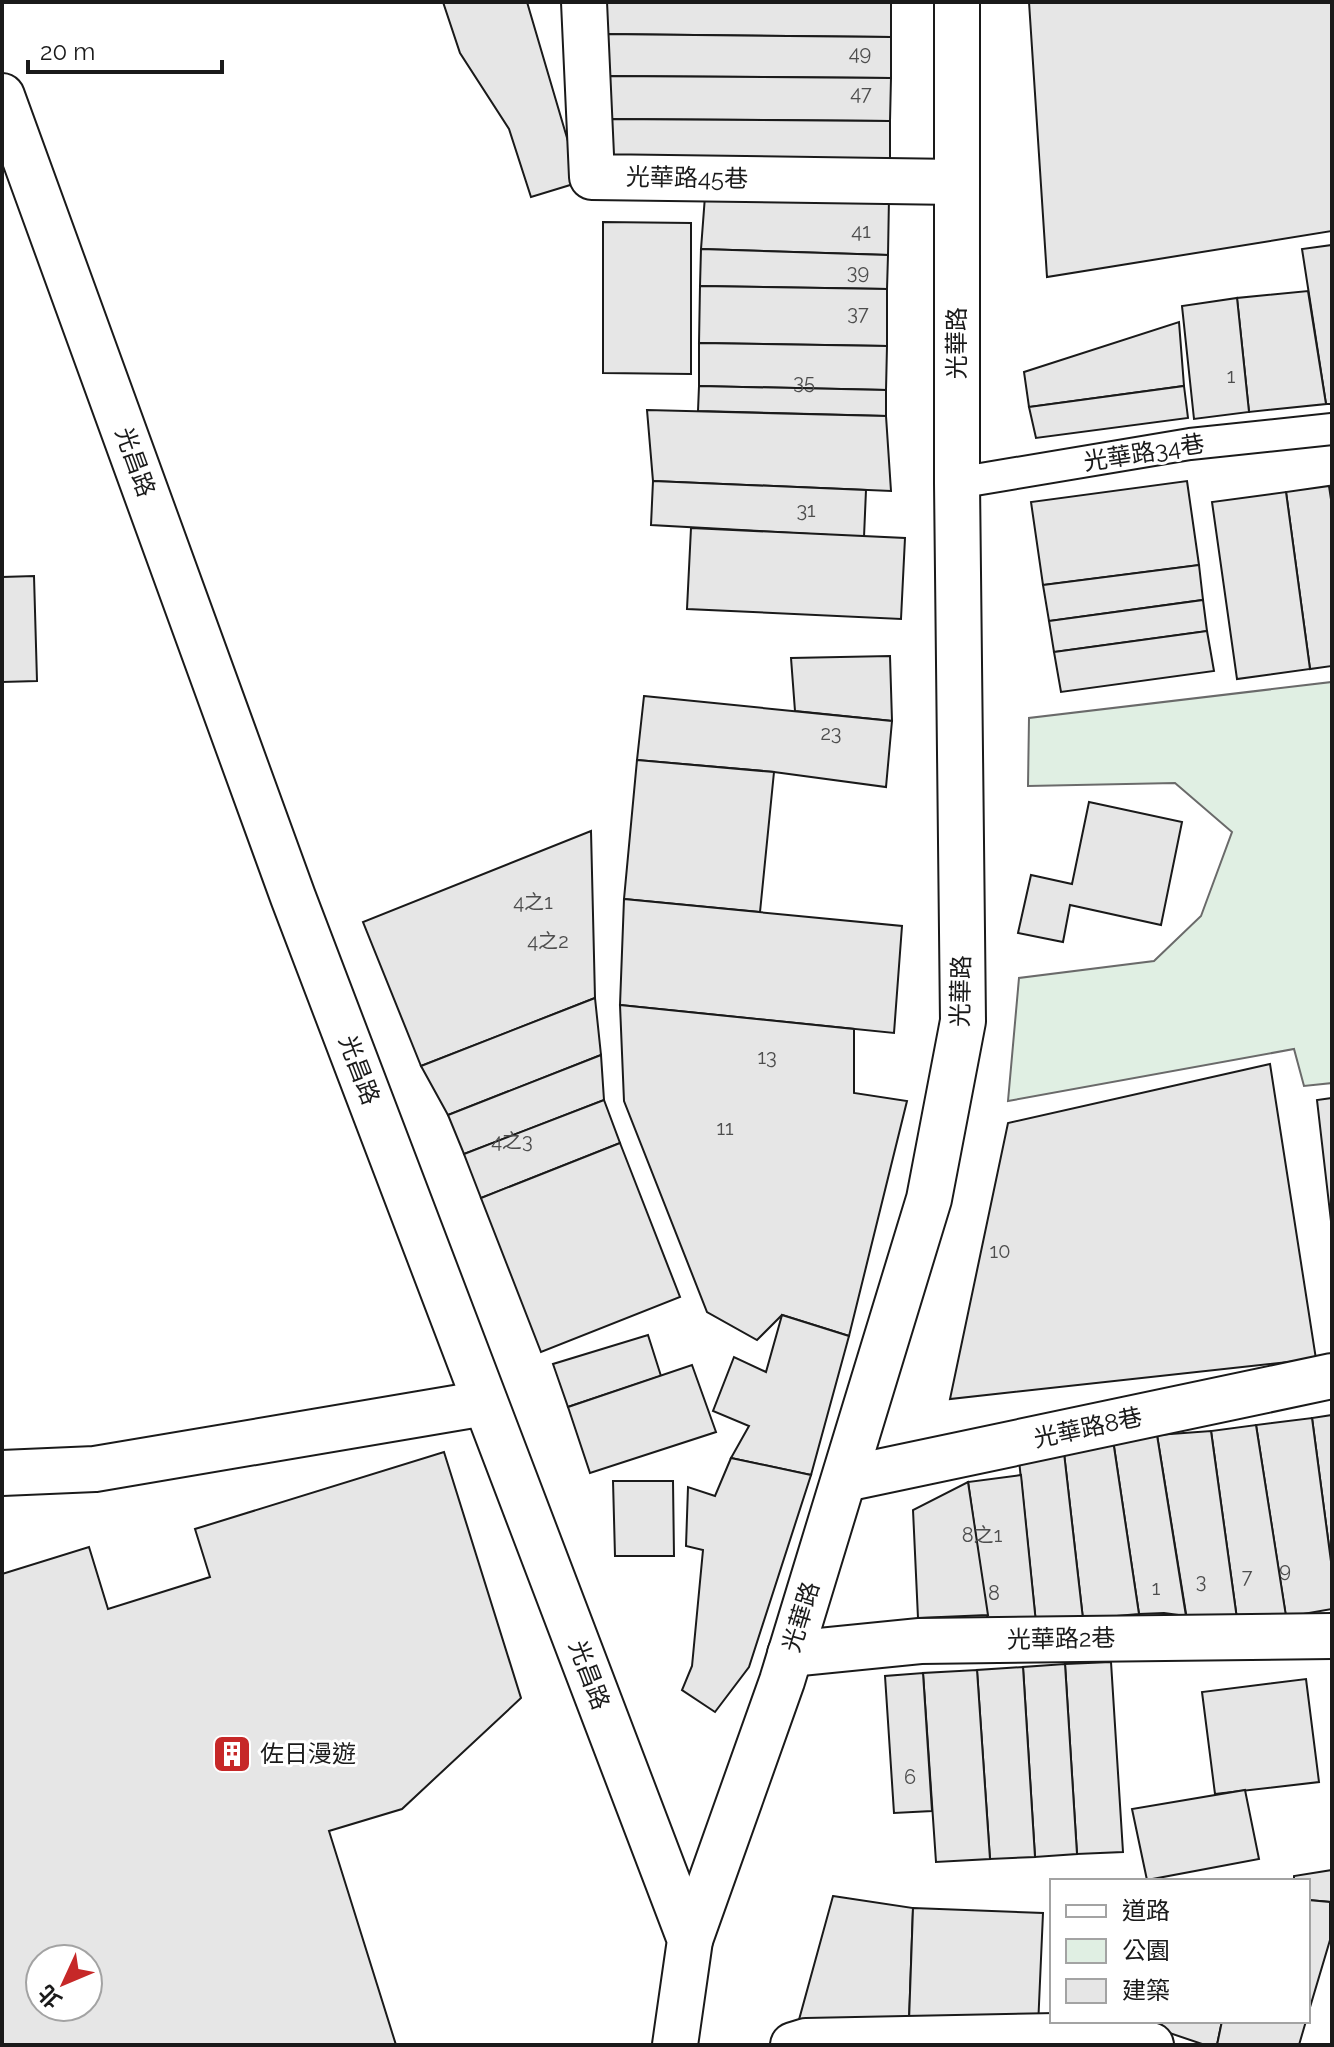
<svg xmlns="http://www.w3.org/2000/svg" width="1334" height="2047" viewBox="0 0 1334 2047" font-family="Raleway,'Noto Sans TC',sans-serif">
<rect width="100%" height="100%" fill="#fff"/>
<path fill="#e0efe3" stroke="#6a6a6a" stroke-width="2" d="M 1332,682 L 1332,1083 L 1304,1086 L 1294,1049 L 1008,1101 L 1019,978 L 1154,961 L 1201,916 L 1232,832 L 1175,783 L 1028,786 L 1029,718 Z"/>
<g fill="#e6e6e6" stroke="#1a1a1a" stroke-width="2" fill-rule="evenodd">
<path d="M 443,2 L 527,2 L 580,182 L 531,197 L 509,129 L 460,53 Z"/>
<path d="M 592,2 L 891,2 L 891,37 L 603,34 Z"/>
<path d="M 1029,2 L 1332,2 L 1332,231 L 1047,277 Z"/>
<path d="M 603,34 L 891,37 L 891,78 L 604,76 Z"/>
<path d="M 604,76 L 891,78 L 890,121 L 604,119 Z"/>
<path d="M 604,119 L 890,121 L 890,160 L 604,158 Z"/>
<path d="M 705,196 L 889,197 L 888,255 L 701,249 Z"/>
<path d="M 603,222 L 691,223 L 691,374 L 603,373 Z"/>
<path d="M 1332,245 L 1332,404 L 1326,404 L 1302,249 Z"/>
<path d="M 701,249 L 888,255 L 887,289 L 700,286 Z"/>
<path d="M 700,286 L 887,289 L 887,346 L 699,343 Z"/>
<path d="M 1308,291 L 1326,404 L 1249,412 L 1237,298 Z"/>
<path d="M 1237,298 L 1249,412 L 1194,419 L 1182,306 Z"/>
<path d="M 1179,322 L 1184,386 L 1029,407 L 1024,372 Z"/>
<path d="M 699,343 L 887,346 L 886,390 L 699,386 Z"/>
<path d="M 699,386 L 886,390 L 886,416 L 698,411 Z"/>
<path d="M 1184,386 L 1188,418 L 1036,438 L 1029,407 Z"/>
<path d="M 647,410 L 886,416 L 891,491 L 653,481 Z"/>
<path d="M 653,481 L 866,490 L 864,537 L 651,525 Z"/>
<path d="M 1187,481 L 1199,565 L 1043,585 L 1031,502 Z"/>
<path d="M 1329,486 L 1332,506 L 1332,666 L 1310,669 L 1286,492 Z"/>
<path d="M 1286,492 L 1310,669 L 1237,679 L 1212,502 Z"/>
<path d="M 691,528 L 905,538 L 901,619 L 687,609 Z"/>
<path d="M 1199,565 L 1203,600 L 1049,621 L 1043,585 Z"/>
<path d="M 34,576 L 37,681 L 2,682 L 2,577 Z"/>
<path d="M 1203,600 L 1207,631 L 1054,652 L 1049,621 Z"/>
<path d="M 1207,631 L 1214,671 L 1061,692 L 1054,652 Z"/>
<path d="M 890,656 L 892,721 L 795,711 L 791,658 Z"/>
<path d="M 644,696 L 892,721 L 886,787 L 774,772 L 637,760 Z"/>
<path d="M 637,760 L 774,772 L 760,912 L 624,899 Z"/>
<path d="M 1089,802 L 1182,822 L 1161,925 L 1070,905 L 1063,942 L 1018,933 L 1031,875 L 1072,884 Z"/>
<path d="M 591,831 L 595,998 L 421,1066 L 363,922 Z"/>
<path d="M 624,899 L 902,926 L 894,1033 L 620,1005 Z"/>
<path d="M 595,998 L 601,1055 L 448,1115 L 421,1066 Z"/>
<path d="M 620,1005 L 854,1029 L 854,1093 L 907,1101 L 849,1336 L 782,1315 L 757,1340 L 707,1312 L 624,1101 Z"/>
<path d="M 601,1055 L 604,1100 L 464,1154 L 448,1115 Z"/>
<path d="M 1270,1064 L 1316,1359 L 950,1399 L 1008,1123 Z"/>
<path d="M 1332,1098 L 1332,1230 L 1317,1100 Z"/>
<path d="M 604,1100 L 620,1143 L 481,1198 L 464,1154 Z"/>
<path d="M 620,1143 L 680,1297 L 541,1352 L 481,1198 Z"/>
<path d="M 782,1315 L 849,1336 L 811,1475 L 731,1458 L 749,1426 L 713,1411 L 734,1357 L 766,1372 Z"/>
<path d="M 648,1335 L 661,1376 L 568,1407 L 553,1364 Z"/>
<path d="M 692,1365 L 716,1432 L 590,1473 L 568,1407 Z"/>
<path d="M 1332,1415 L 1332,1569 L 1312,1418 Z"/>
<path d="M 1312,1418 L 1332,1569 L 1332,1609 L 1286,1617 L 1256,1425 Z"/>
<path d="M 1256,1425 L 1286,1616 L 1237,1619 L 1211,1431 Z"/>
<path d="M 1211,1431 L 1237,1619 L 1188,1626 L 1157,1435 Z"/>
<path d="M 1157,1435 L 1186,1616 L 1164,1613 L 1139,1614 L 1113,1440 Z"/>
<path d="M 1113,1440 L 1139,1614 L 1083,1619 L 1064,1453 Z"/>
<path d="M 444,1452 L 521,1698 L 402,1809 L 329,1831 L 396,2045 L 2,2045 L 2,1574 L 89,1547 L 108,1609 L 210,1577 L 195,1529 ZM 40,1959 L 88,1959 L 88,2007 L 40,2007 Z"/>
<path d="M 1064,1453 L 1083,1619 L 1036,1623 L 1019,1460 Z"/>
<path d="M 731,1458 L 811,1475 L 749,1667 L 715,1712 L 682,1690 L 692,1666 L 703,1550 L 686,1546 L 688,1487 L 715,1496 Z"/>
<path d="M 1021,1475 L 1036,1623 L 988,1622 L 968,1482 Z"/>
<path d="M 613,1481 L 673,1481 L 674,1556 L 615,1556 Z"/>
<path d="M 968,1482 L 988,1615 L 918,1618 L 913,1510 Z"/>
<path d="M 1111,1662 L 1123,1852 L 1077,1854 L 1065,1664 Z"/>
<path d="M 1065,1664 L 1077,1854 L 1035,1857 L 1023,1667 Z"/>
<path d="M 1023,1667 L 1035,1857 L 990,1859 L 977,1670 Z"/>
<path d="M 977,1670 L 990,1859 L 936,1862 L 923,1673 Z"/>
<path d="M 923,1673 L 932,1811 L 894,1813 L 885,1676 Z"/>
<path d="M 1306,1679 L 1319,1782 L 1215,1794 L 1202,1692 Z"/>
<path d="M 1245,1790 L 1259,1859 L 1147,1880 L 1132,1809 Z"/>
<path d="M 1332,1870 L 1332,1941 L 1330,1940 L 1330,1902 L 1308,1900 L 1308,1881 L 1294,1881 L 1294,1876 Z"/>
<path d="M 833,1896 L 913,1908 L 909,2021 L 797,2027 Z"/>
<path d="M 1308,1900 L 1330,1902 L 1330,1940 L 1308,2014 Z"/>
<path d="M 913,1908 L 1043,1913 L 1038,2027 L 909,2021 Z"/>
<path d="M 1148,2021 L 1222,2021 L 1217,2045 L 1205,2045 L 1149,2026 Z"/>
<path d="M 1222,2021 L 1306,2021 L 1299,2045 L 1217,2045 Z"/>
</g>
<g fill="none" stroke-linecap="round" stroke-linejoin="round">
<g stroke="#1a1a1a" stroke-width="34">
<path id="lane" d="M 957,483 L 1190,444 L 1332,429"/>
</g>
<g stroke="#1a1a1a" stroke-width="48">
<g id="street">
<path d="M 584,2 L 592,177 L 957,182"/>
<path d="M 2,1473 L 95,1469 L 485,1403"/>
<path d="M 845,1479 L 1332,1376"/>
<path d="M 790,1654 L 920,1641 L 1332,1636"/>
<path d="M 793,2045 L 806,2041 L 1110,2035 L 1151,2045"/>
</g>
</g>
<g stroke="#1a1a1a" stroke-width="48">
<g id="secondary">
<path d="M 2,96 L 293,897 L 690,1940 L 675,2045"/>
<path d="M 690,1940 L 782,1681 L 929,1199 L 963,1021 L 957,483 L 957,2"/>
</g>
</g>
<use href="#lane" stroke="#fff" stroke-width="30"/>
<use href="#street" stroke="#fff" stroke-width="44"/>
<use href="#secondary" stroke="#fff" stroke-width="44"/>
</g>
<defs>
<g id="building-square" transform="scale(2)"><rect x="-9" y="-9" width="18" height="18" rx="4" fill="#c62828" stroke="#fff"/><path d="M-4-6H4V6H1V3H-1V6H-4ZM-2.5-4.3h1.7v1.8h-1.7ZM.8-4.3h1.7v1.8H.8ZM-2.5-1h1.7V.8h-1.7ZM.8-1h1.7V.8H.8Z" fill="#fff"/></g>
</defs>
<g fill-rule="evenodd">
<use href="#building-square" x="232" y="1754"/>
</g>
<g text-anchor="middle" stroke-width="6" stroke-linejoin="round" paint-order="stroke">
<g font-size="20" fill="#4d4d4d">
<text x="860" y="60">49</text>
<text x="861" y="100">47</text>
<text x="861" y="238">41</text>
<text x="858" y="279">39</text>
<text x="858" y="320">37</text>
<text x="1231" y="383">1</text>
<text x="804" y="389">35</text>
<text x="806" y="517">31</text>
<text x="831" y="740">23</text>
<text x="533" y="909">4之1</text>
<text x="548" y="948">4之2</text>
<text x="767" y="1064">13</text>
<text x="725" y="1135">11</text>
<text x="512" y="1148">4之3</text>
<text x="1000" y="1258">10</text>
<text x="982" y="1542">8之1</text>
<text x="1285" y="1577">9</text>
<text x="1247" y="1583">7</text>
<text x="1201" y="1588">3</text>
<text x="1156" y="1595">1</text>
<text x="994" y="1600">8</text>
<text x="910" y="1784">6</text>
</g>
<g font-size="24" fill="#1a1a1a" stroke="#fff">
<text transform="translate(687 178) rotate(1)" y="8">光華路45巷</text>
<text transform="translate(957 343) rotate(-90)" y="8">光華路</text>
<text transform="translate(1144 453) rotate(-9)" y="8">光華路34巷</text>
<text transform="translate(135 462) rotate(70)" y="8">光昌路</text>
<text transform="translate(961 991) rotate(-89)" y="8">光華路</text>
<text transform="translate(359 1070) rotate(69)" y="8">光昌路</text>
<text transform="translate(1088 1428) rotate(-12)" y="8">光華路8巷</text>
<text transform="translate(801 1617) rotate(-73)" y="8">光華路</text>
<text transform="translate(1061 1639) rotate(-1)" y="8">光華路2巷</text>
<text transform="translate(589 1675) rotate(69)" y="8">光昌路</text>
</g>
<g font-size="24" fill="#1a1a1a" stroke="#fff" text-anchor="start">
<text x="260" y="1762">佐日漫遊</text>
</g>
</g>
<rect width="1334" height="2047" fill="none" stroke="#1a1a1a" stroke-width="8"/>
<rect x="1050" y="1879" width="260" height="144" fill="#ffffff" stroke="#a3a3a3" stroke-width="2"/>
<rect x="1066" y="1905" width="40" height="12" fill="#ffffff" stroke="#a3a3a3" stroke-width="2"/>
<text x="1122" y="1919" font-size="24" fill="#1a1a1a">道路</text>
<rect x="1066" y="1939" width="40" height="24" fill="#e0efe3" stroke="#a3a3a3" stroke-width="2"/>
<text x="1122" y="1959" font-size="24" fill="#1a1a1a">公園</text>
<rect x="1066" y="1979" width="40" height="24" fill="#e6e6e6" stroke="#a3a3a3" stroke-width="2"/>
<text x="1122" y="1999" font-size="24" fill="#1a1a1a">建築</text>
<g transform="translate(64 1983) rotate(226)"><circle r="38" fill="#ffffff" stroke="#a3a3a3" stroke-width="2"/>
<path d="M0-6L14 30L0 20L-14 30Z" fill="#c62828"/>
<text y="-12" font-size="22" font-weight="bold" text-anchor="middle" fill="#1a1a1a">北</text>
</g>
<path d="M28 60v12h194v-12" fill="none" stroke="#1a1a1a" stroke-width="4"/>
<text x="40" y="60" font-size="24" fill="#1a1a1a" stroke="#ffffff" stroke-width="6" paint-order="stroke">20 m</text>
</svg>
